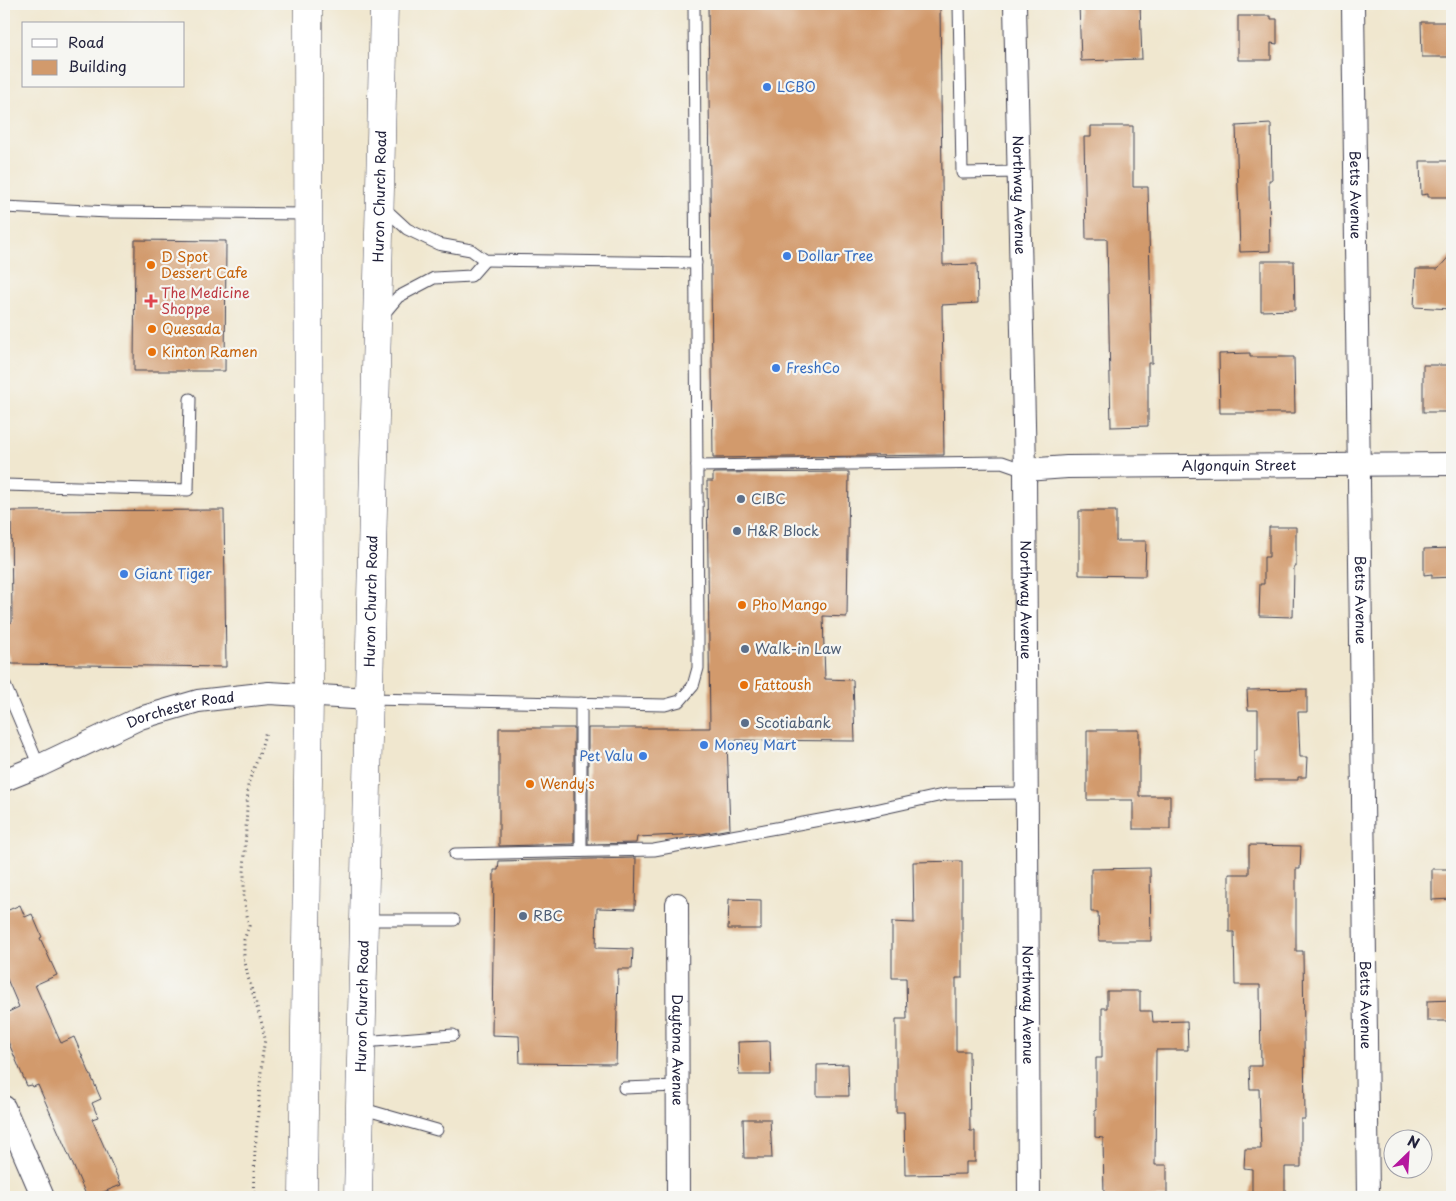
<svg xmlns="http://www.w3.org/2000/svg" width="1456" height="1201" viewBox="0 0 1456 1201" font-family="'Playpen Sans',sans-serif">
<rect width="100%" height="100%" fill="#f6f6f2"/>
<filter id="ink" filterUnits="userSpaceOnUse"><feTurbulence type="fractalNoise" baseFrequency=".02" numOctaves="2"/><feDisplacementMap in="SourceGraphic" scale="10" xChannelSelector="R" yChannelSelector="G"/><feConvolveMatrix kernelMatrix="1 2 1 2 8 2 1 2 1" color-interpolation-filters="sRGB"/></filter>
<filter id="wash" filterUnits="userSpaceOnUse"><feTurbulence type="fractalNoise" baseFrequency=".0096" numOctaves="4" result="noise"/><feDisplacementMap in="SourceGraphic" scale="20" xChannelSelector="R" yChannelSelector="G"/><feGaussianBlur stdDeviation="1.12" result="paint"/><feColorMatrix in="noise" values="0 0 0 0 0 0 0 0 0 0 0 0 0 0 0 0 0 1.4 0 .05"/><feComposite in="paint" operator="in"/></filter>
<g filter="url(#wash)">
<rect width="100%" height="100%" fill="#f0e7cf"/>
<g id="blocks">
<g fill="#d29a6c">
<path d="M 708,4 L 940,4 L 943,265 L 977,264 L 978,303 L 942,305 L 944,455 L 713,458 Z"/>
<path d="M 1079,4 L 1140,4 L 1142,59 L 1081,61 Z"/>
<path d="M 1238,16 L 1271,16 L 1271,19 L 1277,19 L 1277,44 L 1271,43 L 1271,60 L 1238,60 Z"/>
<path d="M 1421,22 L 1452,22 L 1452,57 L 1422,57 Z"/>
<path d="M 1271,124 L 1272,180 L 1269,180 L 1270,251 L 1240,252 L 1236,126 Z"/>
<path d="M 1091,126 L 1133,126 L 1133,187 L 1148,187 L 1152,363 L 1148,363 L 1148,426 L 1111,427 L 1107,239 L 1086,239 L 1084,137 L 1091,137 Z"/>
<path d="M 1420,161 L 1452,161 L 1452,197 L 1428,197 L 1428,194 L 1421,195 Z"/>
<path d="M 135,240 L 226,241 L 225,371 L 134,371 Z"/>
<path d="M 1452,253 L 1452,309 L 1414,307 L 1416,269 L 1438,269 Z"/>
<path d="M 1261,261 L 1294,261 L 1295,310 L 1261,311 Z"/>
<path d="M 1250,353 L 1250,357 L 1294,357 L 1295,413 L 1220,413 L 1219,354 Z"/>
<rect x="1423" y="365" width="29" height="47"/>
<path d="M 849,472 L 847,617 L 823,616 L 825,679 L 853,680 L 855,741 L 727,740 L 730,829 L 701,834 L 637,837 L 636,843 L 588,844 L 588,728 L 710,728 L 707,481 L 713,481 L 713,473 Z"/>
<path d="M 224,510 L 226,667 L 12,664 L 4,646 L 4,625 L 12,622 L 11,511 Z"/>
<path d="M 1079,511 L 1116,511 L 1116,541 L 1146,541 L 1145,576 L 1079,575 Z"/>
<path d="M 1269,527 L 1296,527 L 1296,567 L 1294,567 L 1293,617 L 1259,616 L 1260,584 L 1264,584 L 1264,557 L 1269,557 Z"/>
<path d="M 1452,548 L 1452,577 L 1432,578 L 1432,574 L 1424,575 L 1424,549 Z"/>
<path d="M 1307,689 L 1307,712 L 1298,712 L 1300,757 L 1307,757 L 1306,777 L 1298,777 L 1298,780 L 1255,780 L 1255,751 L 1258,751 L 1258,710 L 1248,710 L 1247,690 Z"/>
<path d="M 499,728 L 574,728 L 574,844 L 499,846 Z"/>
<path d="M 1087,730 L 1139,730 L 1139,796 L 1170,796 L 1170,829 L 1133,829 L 1133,800 L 1087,800 Z"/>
<path d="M 1249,845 L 1301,846 L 1300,869 L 1296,869 L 1296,951 L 1303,951 L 1305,1119 L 1301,1119 L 1301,1167 L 1285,1167 L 1285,1194 L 1252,1194 L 1252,1169 L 1244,1168 L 1245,1149 L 1261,1149 L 1259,1089 L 1250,1089 L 1249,1066 L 1261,1066 L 1260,985 L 1235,985 L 1234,932 L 1229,932 L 1229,874 L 1249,874 Z"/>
<path d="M 636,858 L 635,909 L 597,908 L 596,948 L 633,949 L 632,969 L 618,969 L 616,1064 L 520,1063 L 519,1036 L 492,1035 L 494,870 L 498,870 L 499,861 Z"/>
<path d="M 962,861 L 962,978 L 956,978 L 956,1051 L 969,1051 L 970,1131 L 975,1131 L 975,1162 L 966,1162 L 966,1174 L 905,1175 L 904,1112 L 896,1112 L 896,1019 L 907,1019 L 906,978 L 892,978 L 892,922 L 914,923 L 913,862 Z"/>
<path d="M 1150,868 L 1151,941 L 1099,941 L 1098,912 L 1091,912 L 1091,869 Z"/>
<path d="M 1432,869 L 1452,869 L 1452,899 L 1432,900 Z"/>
<path d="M 729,899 L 761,900 L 761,929 L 728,929 Z"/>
<path d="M 20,905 L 25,917 L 32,914 L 42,937 L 40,938 L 57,975 L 35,985 L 61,1043 L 74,1037 L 101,1099 L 92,1103 L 98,1117 L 92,1119 L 121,1185 L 91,1197 L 87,1197 L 38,1085 L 33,1087 L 32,1085 L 27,1086 L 4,1032 L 4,1014 L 19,1007 L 4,972 L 4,912 Z"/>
<path d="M 1107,991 L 1140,991 L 1140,1011 L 1152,1011 L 1153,1022 L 1187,1021 L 1188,1050 L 1156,1050 L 1155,1165 L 1167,1165 L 1167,1197 L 1104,1197 L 1103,1138 L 1095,1137 L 1095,1110 L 1096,1110 L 1096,1058 L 1102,1058 L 1102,1008 L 1107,1008 Z"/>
<path d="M 1452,1000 L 1452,1021 L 1427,1021 L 1427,1001 Z"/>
<path d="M 770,1041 L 771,1075 L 739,1075 L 738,1042 Z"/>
<path d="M 848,1064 L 849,1096 L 817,1096 L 817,1065 Z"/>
<path d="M 743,1119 L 770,1119 L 772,1158 L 744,1158 Z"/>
</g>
</g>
</g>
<g filter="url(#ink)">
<use href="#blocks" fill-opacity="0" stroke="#414051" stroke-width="1"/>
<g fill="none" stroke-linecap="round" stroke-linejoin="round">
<g stroke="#414051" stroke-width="13">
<g id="service">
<path d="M 959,4 L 962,173 L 1019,172"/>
<path d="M 382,206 L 407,229 L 438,244 L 471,250 L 485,260 L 696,263"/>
<path d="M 4,207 L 109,212 L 308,214"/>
<path d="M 382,316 L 398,297 L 434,278 L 471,276 L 485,260"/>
<path d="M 697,466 L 1002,462 L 1025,470"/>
<path d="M 4,485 L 188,490 L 190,399"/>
<path d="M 4,683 L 39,766"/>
<path d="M 370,699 L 665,705 L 680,701 L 693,686 L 698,668 L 698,637 L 694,4"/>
<path d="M 581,703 L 581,851"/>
<path d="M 455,854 L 654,850 L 875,810 L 947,794 L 1027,793"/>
<path d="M 364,920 L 454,920"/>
<path d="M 362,1042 L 453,1035"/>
<path d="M 624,1088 L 677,1086"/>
<path d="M 360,1108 L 437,1130"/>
</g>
</g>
<g stroke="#414051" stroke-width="24">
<g id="minor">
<path id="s1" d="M 1015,4 L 1025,470 L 1029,1197"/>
<path id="s2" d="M 1353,4 L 1368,1197"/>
<path id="s3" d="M 1025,470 L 1067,467 L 1452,464"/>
<path id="s4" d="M 4,780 L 39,766 L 140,718 L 198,701 L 269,693 L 370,699"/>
<path id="s5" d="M 677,904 L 678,1197"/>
<path d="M 4,1107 L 43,1197"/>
</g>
</g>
<g stroke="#414051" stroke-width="29">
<g id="trunk">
<path d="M 303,1197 L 309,695 L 308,4"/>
<path id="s6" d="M 358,1197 L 384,4"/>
</g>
</g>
<path stroke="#414051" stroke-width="3" stroke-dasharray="1 4" stroke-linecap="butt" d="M 253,1197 L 255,1152 L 262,1058 L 265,1039 L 262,1024 L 248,977 L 244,957 L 244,940 L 249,926 L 244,899 L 244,873 L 248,784 L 259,755 L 266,731"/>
<use href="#service" stroke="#fff" stroke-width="11"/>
<use href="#minor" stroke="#fff" stroke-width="22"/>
<use href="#trunk" stroke="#fff" stroke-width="28"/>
</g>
</g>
<g fill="#3f7fe0" stroke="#f6f6f2" stroke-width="2">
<circle cx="767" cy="87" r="5"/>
<circle cx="787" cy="256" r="5"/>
<circle cx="776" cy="368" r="5"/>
<circle cx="124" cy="574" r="5"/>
<circle cx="704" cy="745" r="5"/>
<circle cx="643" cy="756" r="5"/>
</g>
<g fill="#e8710a" stroke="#f6f6f2" stroke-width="2">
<circle cx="151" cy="265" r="5"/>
<circle cx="152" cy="329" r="5"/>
<circle cx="152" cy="352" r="5"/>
<circle cx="742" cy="605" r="5"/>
<circle cx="744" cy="685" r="5"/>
<circle cx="530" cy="784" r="5"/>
</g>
<path fill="#e0444e" stroke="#f6f6f2" stroke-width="2" d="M148.5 293.5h5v5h5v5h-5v5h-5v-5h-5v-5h5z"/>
<g fill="#5c6f8a" stroke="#f6f6f2" stroke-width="2">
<circle cx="741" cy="499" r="5"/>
<circle cx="737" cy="531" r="5"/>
<circle cx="745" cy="649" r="5"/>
<circle cx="745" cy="723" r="5"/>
<circle cx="523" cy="916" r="5"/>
</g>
<g text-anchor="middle" stroke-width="4.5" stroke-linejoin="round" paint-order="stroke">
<g font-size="14" fill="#366cbe" stroke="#f6f6f2" text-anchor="start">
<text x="777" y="92">LCBO</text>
<text x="797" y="261">Dollar Tree</text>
<text x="786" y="373">FreshCo</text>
<text x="134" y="579">Giant Tiger</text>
<text x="714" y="750">Money Mart</text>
<text x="633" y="761" text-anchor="end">Pet Valu</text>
</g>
<g font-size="14" fill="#22223b" stroke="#f6f6f2">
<text dy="5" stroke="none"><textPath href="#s6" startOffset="1001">Huron Church Road</textPath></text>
<text dy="5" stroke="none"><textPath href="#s1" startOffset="191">Northway Avenue</textPath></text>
<text dy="5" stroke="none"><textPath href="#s2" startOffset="191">Betts Avenue</textPath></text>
<text dy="5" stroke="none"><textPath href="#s3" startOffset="214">Algonquin Street</textPath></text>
<text dy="5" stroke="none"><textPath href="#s1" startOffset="596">Northway Avenue</textPath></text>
<text dy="5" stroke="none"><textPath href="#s6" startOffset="596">Huron Church Road</textPath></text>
<text dy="5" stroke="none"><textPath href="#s2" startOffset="596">Betts Avenue</textPath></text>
<text dy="5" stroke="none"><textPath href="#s4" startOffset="191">Dorchester Road</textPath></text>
<text dy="5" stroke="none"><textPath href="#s6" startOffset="191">Huron Church Road</textPath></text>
<text dy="5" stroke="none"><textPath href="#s1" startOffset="1001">Northway Avenue</textPath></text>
<text dy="5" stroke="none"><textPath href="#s2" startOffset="1001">Betts Avenue</textPath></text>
<text dy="5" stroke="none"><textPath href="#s5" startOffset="146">Daytona Avenue</textPath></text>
</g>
<g font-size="14" fill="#c56008" stroke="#f6f6f2" text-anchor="start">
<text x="161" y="262">D Spot<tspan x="161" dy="16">Dessert Cafe</tspan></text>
<text x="162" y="334">Quesada</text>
<text x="162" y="357">Kinton Ramen</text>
<text x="752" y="610">Pho Mango</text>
<text x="754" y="690">Fattoush</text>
<text x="540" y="789">Wendy's</text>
</g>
<g font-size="14" fill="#be3a42" stroke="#f6f6f2" text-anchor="start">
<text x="161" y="298">The Medicine<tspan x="161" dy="16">Shoppe</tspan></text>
</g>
<g font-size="14" fill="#4e5e75" stroke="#f6f6f2" text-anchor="start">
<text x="751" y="504">CIBC</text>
<text x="747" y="536">H&amp;R Block</text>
<text x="755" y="654">Walk-in Law</text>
<text x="755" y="728">Scotiabank</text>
<text x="533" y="921">RBC</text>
</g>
</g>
<rect width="1456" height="1201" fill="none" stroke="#f6f6f2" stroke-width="20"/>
<rect x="22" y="22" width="162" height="65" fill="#f6f6f2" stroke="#a1a1a9"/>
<rect x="32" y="39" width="25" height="8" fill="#ffffff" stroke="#a1a1a9"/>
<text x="68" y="48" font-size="15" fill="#22223b">Road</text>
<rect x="32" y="60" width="25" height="15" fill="#d29a6c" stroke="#a1a1a9"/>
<text x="68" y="72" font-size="15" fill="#22223b">Building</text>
<g transform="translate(1408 1154) rotate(25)"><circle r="24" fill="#f6f6f2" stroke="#a1a1a9"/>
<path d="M0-4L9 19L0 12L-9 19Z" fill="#b5179e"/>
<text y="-8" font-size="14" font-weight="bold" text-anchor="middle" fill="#22223b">N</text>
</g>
</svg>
